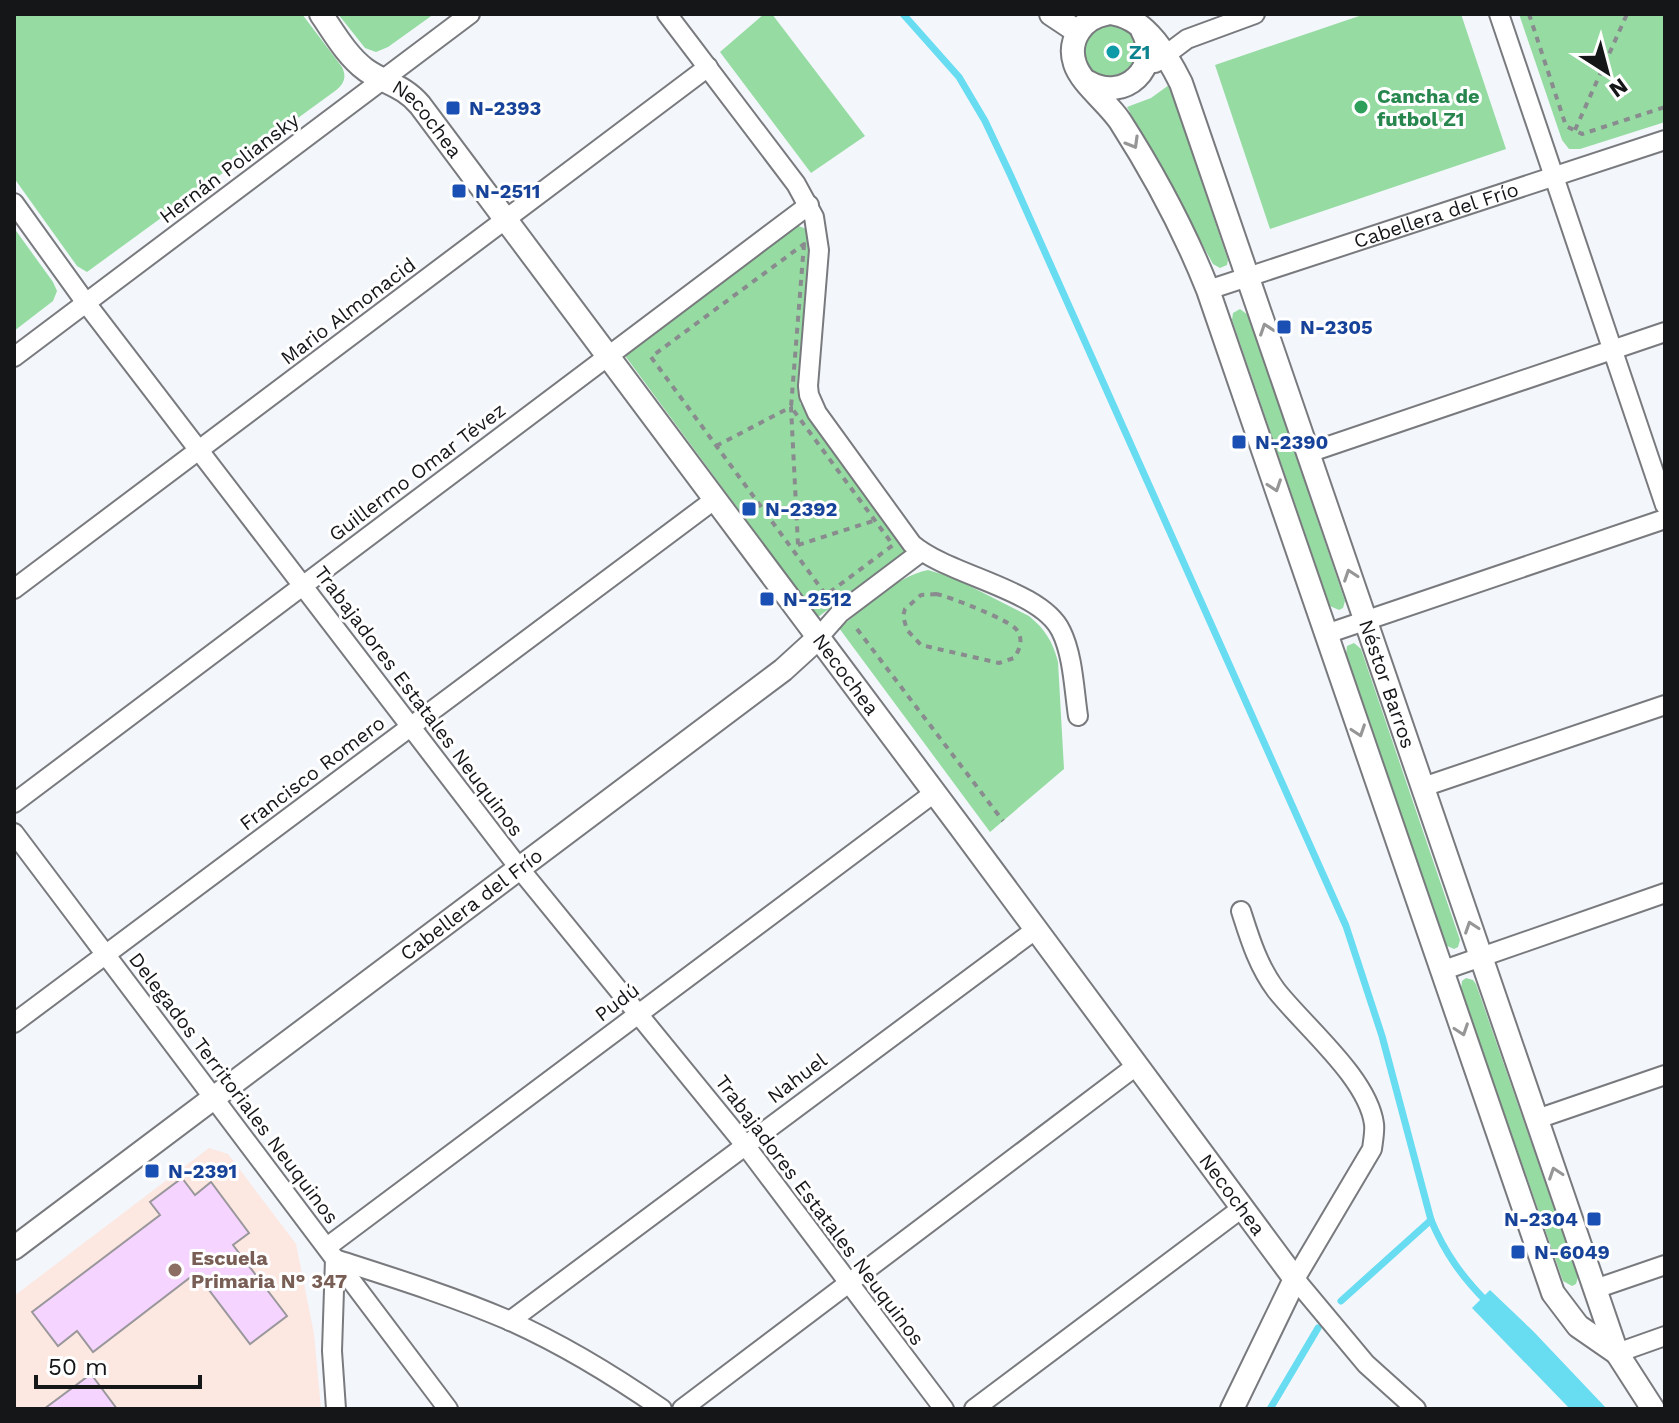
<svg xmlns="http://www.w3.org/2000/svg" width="1679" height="1423" viewBox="0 0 1679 1423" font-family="'Work Sans',sans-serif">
<rect width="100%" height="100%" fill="#f3f6fb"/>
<path fill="#fce7e1" d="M 209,1148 L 228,1154 L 296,1244 L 314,1334 L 321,1409 L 14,1409 L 14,1296 Z"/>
<g fill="#95dba2">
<path d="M 14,14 L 302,14 L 342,67 C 347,77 344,84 335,91 L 87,272 L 77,266 L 14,178 Z"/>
<path d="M 338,14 L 434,14 L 388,47 L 376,52 L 365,48 Z"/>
<path d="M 764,14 L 772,14 L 865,136 L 811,173 L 720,52 Z"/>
<path d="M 1365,14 L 1461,14 L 1506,149 L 1270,229 L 1215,65 Z"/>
<path d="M 1519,14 L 1665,14 L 1665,122 L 1580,149 L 1569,149 L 1562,140 Z"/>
<circle cx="1111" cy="51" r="27"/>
<path d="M 1169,85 L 1228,260 L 1227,265 L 1220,268 L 1213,264 L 1127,107 L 1151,98 Z"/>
<path d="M 796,225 L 812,231 L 800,403 L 909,550 L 818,617 L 623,353 Z"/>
<path d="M 14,228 L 53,282 L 57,291 L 53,301 L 14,331 Z"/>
<path d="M 1240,309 L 1248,315 L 1345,601 L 1343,608 L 1339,610 L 1330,606 L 1232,320 L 1233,313 Z"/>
<path d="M 928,570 L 954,578 L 1029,616 C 1045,629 1053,642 1058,662 L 1064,769 L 990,832 L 839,628 C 866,608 894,577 928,570 Z"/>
<path d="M 1354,643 L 1361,649 L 1460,940 L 1458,947 L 1454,949 L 1445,945 L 1346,654 L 1347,646 Z"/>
<path d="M 1466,978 L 1473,980 L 1476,984 L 1578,1277 L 1576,1284 L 1572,1286 L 1563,1281 L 1461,989 L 1462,981 Z"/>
</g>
<path fill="#68dcf1" d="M 1490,1290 L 1533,1331 L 1607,1409 L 1570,1409 L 1472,1308 Z"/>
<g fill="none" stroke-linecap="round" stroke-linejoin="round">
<g stroke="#68dcf1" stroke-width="7">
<path d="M 903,14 L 959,77 L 985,121 L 1010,174 L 1346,926 L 1382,1036 L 1431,1220 C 1445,1253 1462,1277 1487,1302"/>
<path d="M 1341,1301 L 1431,1220"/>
<path d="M 1270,1409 L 1318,1328"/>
</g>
</g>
<g fill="#f5d5ff" stroke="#9a979b" stroke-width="2">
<path d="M 182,1178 L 195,1195 L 211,1182 L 249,1233 L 233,1245 L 287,1316 L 250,1344 L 196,1273 L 93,1352 L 77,1331 L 58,1346 L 32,1312 L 160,1215 L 150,1202 Z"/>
<path d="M 91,1374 L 117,1409 L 44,1409 Z"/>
</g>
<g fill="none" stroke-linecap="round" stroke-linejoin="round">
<g stroke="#787a7e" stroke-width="22">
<g id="minor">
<path d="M 667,14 L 796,184 L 814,217 L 819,250 L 808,386 L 809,395 L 817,413 L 912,544 C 949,576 1041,589 1061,631 C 1073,655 1074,689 1078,716"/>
<path d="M 1499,14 L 1665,505"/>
<path d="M 1155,63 L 1187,39 L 1255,14"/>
<path d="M 14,203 L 86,303 L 519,868 L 745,1145 L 944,1409"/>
<path id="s1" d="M 1208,290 L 1665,140"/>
<path d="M 14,357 L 470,14"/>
<path d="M 1308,453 L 1665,332"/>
<path d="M 14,589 L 708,67"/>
<path d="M 1326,634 L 1665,519"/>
<path d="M 817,639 L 840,613 L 921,552"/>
<path d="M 1423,787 L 1665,705"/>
<path d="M 14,803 L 809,205"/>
<path d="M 14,833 L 448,1409"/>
<path d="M 1241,911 C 1250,939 1258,966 1276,990 C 1304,1026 1368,1078 1374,1124 C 1375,1131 1373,1141 1372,1149 L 1295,1279 L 1366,1364 L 1416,1409"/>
<path d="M 1441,971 L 1665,893"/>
<path d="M 14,1023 L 714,500"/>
<path d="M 1537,1119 L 1665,1075"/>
<path d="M 327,1247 L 934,793"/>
<path d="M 1595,1289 L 1665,1265"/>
<path d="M 510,1321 L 1035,930"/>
<path d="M 1617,1353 L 1665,1336"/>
<path d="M 336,1409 L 332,1351 L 335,1259 C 394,1278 452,1296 508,1320 C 562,1344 613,1375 662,1409"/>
<path d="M 682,1409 L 1136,1066"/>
<path d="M 974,1409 L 1242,1208"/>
</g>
</g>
<g stroke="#787a7e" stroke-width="26">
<g id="tertiary">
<path id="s2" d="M 321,14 C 334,33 347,56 366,70 C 386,84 403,85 420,105 L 961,828 L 1295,1279 L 1232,1409"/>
<path d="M 1051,14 L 1078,32"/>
<path d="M 1106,14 C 1083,18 1067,40 1075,64 C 1081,83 1108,103 1120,121 C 1154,174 1185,232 1208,290 L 1553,1293 L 1578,1326 L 1617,1353"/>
<path id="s3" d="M 1115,14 C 1147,20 1168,57 1181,83 L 1617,1353 L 1653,1409"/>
<path d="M 1088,82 C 1124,103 1163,67 1142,30"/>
<path id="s4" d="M 14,1248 L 783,670 L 817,639"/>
</g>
</g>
<g stroke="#898b8e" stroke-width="4" stroke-dasharray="6 6" stroke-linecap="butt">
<path d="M 1529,14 L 1566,126 L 1582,134 L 1665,107"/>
<path d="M 1575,130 L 1627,14"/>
<path d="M 804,244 L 791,407 L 893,545 L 826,595 L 651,357 Z"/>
<path d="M 716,446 L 791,407 L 798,545"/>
<path d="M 798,545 L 873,521"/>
<path d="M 936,594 C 948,596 1009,620 1016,629 C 1024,639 1020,649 1014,658 L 999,663 L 921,645 L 907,630 L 903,616 L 905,609 L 921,595 Z"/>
<path d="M 857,629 L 1003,821"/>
</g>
<use href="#minor" stroke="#fff" stroke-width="18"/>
<use href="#tertiary" stroke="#fff" stroke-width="22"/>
</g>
<defs><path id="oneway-chevron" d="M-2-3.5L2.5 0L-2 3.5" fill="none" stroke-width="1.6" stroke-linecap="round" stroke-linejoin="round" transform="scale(2)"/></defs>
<g stroke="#969697">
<use href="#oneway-chevron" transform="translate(1133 143) rotate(60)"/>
<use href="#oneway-chevron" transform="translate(1266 329) rotate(-109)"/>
<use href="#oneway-chevron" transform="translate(1275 486) rotate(71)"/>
<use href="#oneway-chevron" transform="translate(1350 575) rotate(-109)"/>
<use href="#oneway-chevron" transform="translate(1359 731) rotate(71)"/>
<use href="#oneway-chevron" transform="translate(1471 927) rotate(-109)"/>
<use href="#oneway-chevron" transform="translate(1462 1030) rotate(71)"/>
<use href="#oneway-chevron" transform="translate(1555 1173) rotate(-109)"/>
</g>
<circle fill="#0f9aa8" stroke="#fff" stroke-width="3" cx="1113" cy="52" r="8"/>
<circle fill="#2e9e5b" stroke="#fff" stroke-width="3" cx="1361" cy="107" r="8"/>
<g fill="#1a4fb4" stroke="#fff" stroke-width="3">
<rect x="445" y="100" width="16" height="16" rx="4"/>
<rect x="451" y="183" width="16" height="16" rx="4"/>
<rect x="1276" y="319" width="16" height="16" rx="4"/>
<rect x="1231" y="434" width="16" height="16" rx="4"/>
<rect x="741" y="501" width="16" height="16" rx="4"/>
<rect x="759" y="591" width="16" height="16" rx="4"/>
<rect x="144" y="1163" width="16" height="16" rx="4"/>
<rect x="1586" y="1211" width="16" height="16" rx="4"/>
<rect x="1510" y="1244" width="16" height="16" rx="4"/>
</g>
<circle fill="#8d6e63" stroke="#fff" stroke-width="3" cx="175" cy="1270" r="8"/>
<g text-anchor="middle" stroke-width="6" stroke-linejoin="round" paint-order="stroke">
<g font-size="20" font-weight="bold" fill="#0d838f" stroke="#fff" text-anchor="start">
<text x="1129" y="59">Z1</text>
</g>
<g font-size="20" font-weight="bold" fill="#27864d" stroke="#fff" text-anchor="start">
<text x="1377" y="103">Cancha de<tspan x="1377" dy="23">futbol Z1</tspan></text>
</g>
<g font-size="20" font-weight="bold" fill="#164399" stroke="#fff" text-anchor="start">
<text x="469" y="115">N-2393</text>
<text x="475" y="198">N-2511</text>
<text x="1300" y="334">N-2305</text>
<text x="1255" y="449">N-2390</text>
<text x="765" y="516">N-2392</text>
<text x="783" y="606">N-2512</text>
<text x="168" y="1178">N-2391</text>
<text x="1578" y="1226" text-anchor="end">N-2304</text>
<text x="1534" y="1259">N-6049</text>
</g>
<g font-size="20" fill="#151618" stroke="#fff">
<text dy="7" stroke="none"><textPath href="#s2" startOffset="152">Necochea</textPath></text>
<text transform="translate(229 168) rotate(-37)" y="7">Hernán Poliansky</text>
<text dy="7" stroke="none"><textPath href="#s1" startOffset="240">Cabellera del Frío</textPath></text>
<text transform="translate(348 311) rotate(-37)" y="7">Mario Almonacid</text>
<text transform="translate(417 472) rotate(-37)" y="7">Guillermo Omar Tévez</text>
<text dy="7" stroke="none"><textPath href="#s2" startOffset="848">Necochea</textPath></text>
<text dy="7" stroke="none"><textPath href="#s3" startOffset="734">Néstor Barros</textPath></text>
<text transform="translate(419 701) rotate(53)" y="7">Trabajadores Estatales Neuquinos</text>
<text transform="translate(312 773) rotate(-37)" y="7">Francisco Romero</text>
<text dy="7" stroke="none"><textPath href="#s4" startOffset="572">Cabellera del Frío</textPath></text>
<text transform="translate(617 1002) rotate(-37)" y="7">Pudú</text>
<text transform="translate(797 1078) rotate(-37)" y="7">Nahuel</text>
<text transform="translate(234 1088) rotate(53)" y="7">Delegados Territoriales Neuquinos</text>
<text dy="7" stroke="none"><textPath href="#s2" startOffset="1496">Necochea</textPath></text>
<text transform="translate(820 1210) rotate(53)" y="7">Trabajadores Estatales Neuquinos</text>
</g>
<g font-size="20" font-weight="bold" fill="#785e54" stroke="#fff" text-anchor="start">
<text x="191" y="1265">Escuela<tspan x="191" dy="23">Primaria N° 347</tspan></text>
</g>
</g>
<rect width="1679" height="1423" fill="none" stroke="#151618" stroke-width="32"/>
<g transform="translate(1607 72) rotate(144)" stroke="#ffffff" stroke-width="6" paint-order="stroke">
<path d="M0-6L14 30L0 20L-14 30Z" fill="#151618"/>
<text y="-12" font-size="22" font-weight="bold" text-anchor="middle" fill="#151618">N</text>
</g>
<path d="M36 1375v12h164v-12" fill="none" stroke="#151618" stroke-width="4"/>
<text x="48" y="1375" font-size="24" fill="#151618" stroke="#ffffff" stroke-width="6" paint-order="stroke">50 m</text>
</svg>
